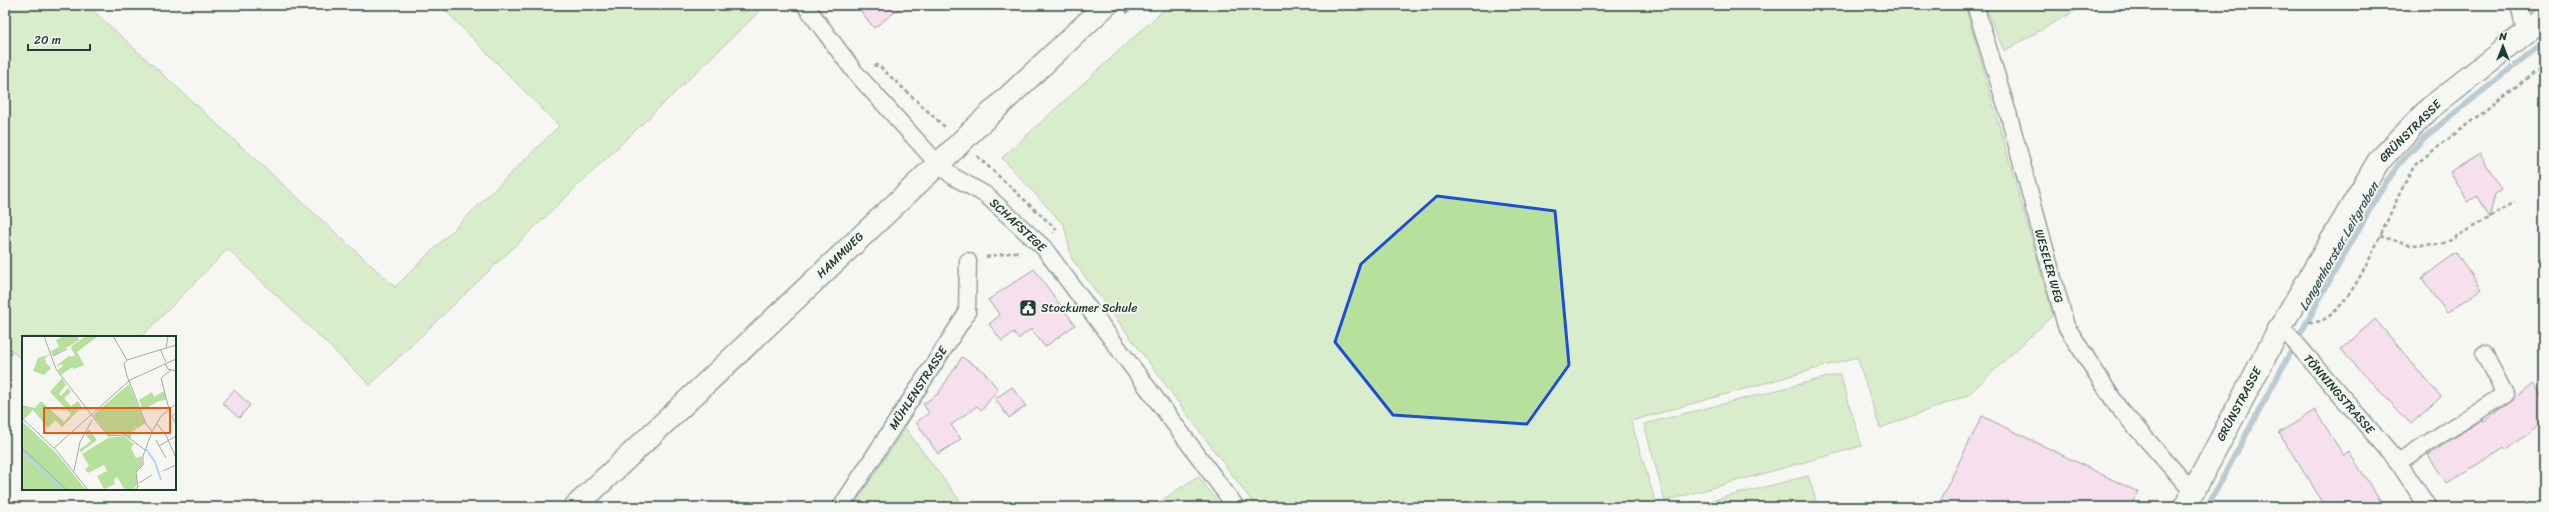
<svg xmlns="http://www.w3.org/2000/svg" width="2549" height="512" viewBox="0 0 2549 512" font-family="Sriracha,sans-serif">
<rect width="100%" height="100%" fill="#f6f6f2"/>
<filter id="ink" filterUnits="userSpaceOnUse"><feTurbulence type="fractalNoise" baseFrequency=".025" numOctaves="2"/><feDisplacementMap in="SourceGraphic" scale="8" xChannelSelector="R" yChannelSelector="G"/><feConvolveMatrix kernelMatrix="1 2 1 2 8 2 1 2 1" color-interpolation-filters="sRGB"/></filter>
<g filter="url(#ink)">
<g fill="#b7e09c" stroke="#6b8e68">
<path d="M 5,5 L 87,5 L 395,287 L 559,126 L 440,5 L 766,5 L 370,385 L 228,249 L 141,337 L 23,337 L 23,361 L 5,345 Z"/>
<path d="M 1169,5 L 1965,5 L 2053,315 L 1968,395 L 1880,428 L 1857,357 L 1631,421 L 1657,507 L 1256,507 L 1072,259 L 1064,225 L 1002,158 Z"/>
<path d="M 1985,5 L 2085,5 L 2004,51 Z"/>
<path d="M 1840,374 L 1862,446 L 1665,501 L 1644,424 Z"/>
<path d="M 905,428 L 963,505 L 964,507 L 853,507 Z"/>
<path d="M 1198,476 L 1222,507 L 1152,507 Z"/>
<path d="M 1808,476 L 1818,507 L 1686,507 Z"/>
</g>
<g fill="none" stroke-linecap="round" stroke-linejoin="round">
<path stroke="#7598aa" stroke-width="6" d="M 2207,507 L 2328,283 L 2382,188 L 2400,163 L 2426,136 L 2544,42"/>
</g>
<g fill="#f7c5e6" stroke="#1f3d34">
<path d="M 856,5 L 904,5 L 874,28 Z"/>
<path d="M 2480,154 L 2502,190 L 2495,195 L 2489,218 L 2477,196 L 2468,202 L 2450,172 Z"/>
<path d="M 2456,253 L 2482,289 L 2447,313 L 2422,278 Z"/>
<path d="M 1034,269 L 1075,325 L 1045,347 L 1031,329 L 1018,339 L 1014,332 L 1002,341 L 989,324 L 1000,315 L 988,300 Z"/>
<path d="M 2375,319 L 2441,397 L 2411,424 L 2341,350 Z"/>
<path d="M 962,357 L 984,372 L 998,389 L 982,410 L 977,406 L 951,425 L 961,439 L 938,454 L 916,422 L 929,413 L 923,404 L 938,394 Z"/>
<path d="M 2533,384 L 2544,398 L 2544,421 L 2506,450 L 2504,447 L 2447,484 L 2428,455 L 2483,419 L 2484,421 Z"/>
<path d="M 1012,387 L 1026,406 L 1009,418 L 995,399 Z"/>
<path d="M 234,390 L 250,405 L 239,418 L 222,403 Z"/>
<path d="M 2315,410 L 2344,456 L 2349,452 L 2384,507 L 2326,507 L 2279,433 Z"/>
<path d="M 1982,416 L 2138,492 L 2130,507 L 1937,507 Z"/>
</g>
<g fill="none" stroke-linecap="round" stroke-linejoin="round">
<g stroke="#1f3d34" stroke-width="19">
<g id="street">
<path d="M 805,5 L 854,71 L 937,163 L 954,177 L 986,195 L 1044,248 L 1236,507"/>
<path d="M 1975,5 L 2009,116 L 2066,326 L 2118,407 L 2192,491"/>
<path d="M 2519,5 L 2525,31"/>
<path d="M 2281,326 L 2398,462 L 2428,507"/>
<path d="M 2398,462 L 2505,394 L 2484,354"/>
<path d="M 841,507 L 967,313 L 968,261"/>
</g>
</g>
<g stroke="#1f3d34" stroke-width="25">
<g id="secondary">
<path d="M 971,132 L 1106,5"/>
<path d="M 575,507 L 955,148"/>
<path d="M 2185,507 L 2281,326 L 2378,162 L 2430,108 L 2544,18"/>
</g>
</g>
<g stroke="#1f3d34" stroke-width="2.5" stroke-dasharray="4 3" stroke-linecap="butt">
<path d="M 1126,13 L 1135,5"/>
<path d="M 874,66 L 878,65 L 946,128"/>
<path d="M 977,156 L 1056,229 L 1053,233"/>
<path d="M 2380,236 L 2409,245 L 2444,244 L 2515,202"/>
<path d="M 986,257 L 1021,251"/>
<path d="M 2309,322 C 2312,322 2318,322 2321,321 C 2362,302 2390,201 2416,164 L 2544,65"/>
</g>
<use href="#street" stroke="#f6f6f2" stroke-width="16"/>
<use href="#secondary" stroke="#f6f6f2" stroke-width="22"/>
<g stroke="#1f3d34" stroke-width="25" stroke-linecap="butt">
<path id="secondary-bridge" d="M 955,148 L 971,132"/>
</g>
<use href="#secondary-bridge" stroke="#f6f6f2" stroke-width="22"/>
</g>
</g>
<path d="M0 0H2549V512H0ZM 1437,196 L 1555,211 L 1569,365 L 1527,424 L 1393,415 L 1335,342 L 1361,264 Z" fill="#f6f6f2" fill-opacity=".55" fill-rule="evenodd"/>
<path fill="none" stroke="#1d4ed8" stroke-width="3" stroke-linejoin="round" d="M 1437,196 L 1555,211 L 1569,365 L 1527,424 L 1393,415 L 1335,342 L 1361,264 Z"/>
<defs>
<g id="civic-square" transform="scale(0.9)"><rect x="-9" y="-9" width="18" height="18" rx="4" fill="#1f3d34" stroke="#f6f6f2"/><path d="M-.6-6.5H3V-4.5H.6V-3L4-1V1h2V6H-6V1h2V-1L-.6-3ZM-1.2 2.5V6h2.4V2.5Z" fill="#fff"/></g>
</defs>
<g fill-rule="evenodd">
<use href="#civic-square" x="1028" y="308"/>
</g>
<g text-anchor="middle" stroke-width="3.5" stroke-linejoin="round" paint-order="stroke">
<g font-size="12" fill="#1f3d34" stroke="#f6f6f2">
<text transform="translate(2410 131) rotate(-45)" y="4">GRÜNSTRASSE</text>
<text transform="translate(1018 225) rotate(43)" y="4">SCHAFSTEGE</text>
<text transform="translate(840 255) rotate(-44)" y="4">HAMMWEG</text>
<text transform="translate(2049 266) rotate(74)" y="4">WESELER WEG</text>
<text transform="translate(918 388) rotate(-57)" y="4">MÜHLENSTRASSE</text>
<text transform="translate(2339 394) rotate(49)" y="4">TÖNNINGSTRASSE</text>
<text transform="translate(2239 404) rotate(-62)" y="4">GRÜNSTRASSE</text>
</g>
<g font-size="12" fill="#1f3d34" stroke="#f6f6f2" text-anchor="start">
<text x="1041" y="312">Stockumer Schule</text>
</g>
<g font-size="13" font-style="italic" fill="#3c5b5b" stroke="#f6f6f2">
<text transform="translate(2338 246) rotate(-60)" y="5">Langenhorster Leitgraben</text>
</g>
</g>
<g transform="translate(22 336)">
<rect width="154" height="154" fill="#f6f6f2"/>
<path d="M 42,0 L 55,0 L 57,4 L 31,20 L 29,15 L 37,11 L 34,4 ZM 64,0 L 75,1 L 55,16 L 62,29 L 52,33 L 50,31 L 39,39 L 36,34 L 41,30 L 39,28 L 35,31 L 35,29 L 47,20 L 50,21 L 53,19 L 49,12 L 51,9 ZM 29,18 L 23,22 L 24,27 L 29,32 L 22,39 L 11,35 L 16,22 ZM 40,42 L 44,49 L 37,58 L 39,60 L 46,52 L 49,56 L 42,62 L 49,70 L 56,65 L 60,71 L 40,91 L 33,84 L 26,92 L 11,74 L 2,83 L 0,81 L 0,69 L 13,72 L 19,65 L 42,86 L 49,78 L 28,56 ZM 107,48 L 123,87 L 115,93 L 113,89 L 114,94 L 106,96 L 111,95 L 108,103 L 100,97 L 87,100 L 71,79 ZM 142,55 L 144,64 L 137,65 L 121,74 L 117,64 L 130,56 L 132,61 ZM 0,85 L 36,119 L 64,154 L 0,154 ZM 67,93 L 75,104 L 59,116 L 57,114 L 69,105 L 63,98 ZM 102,100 L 112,108 L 109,112 L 114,122 L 120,120 L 120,129 L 114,136 L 116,148 L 110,154 L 103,154 L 95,141 L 92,143 L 93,148 L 82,153 L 75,140 L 85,135 L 82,129 L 66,137 L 63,133 L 67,130 L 60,118 L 86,102 Z" fill="#b7e09c"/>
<path fill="none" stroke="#afd5f8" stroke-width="2" d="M 124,113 L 133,126 L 139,144M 0,116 L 41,154"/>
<path fill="none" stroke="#a0aca6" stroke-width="1" d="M 22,0 L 34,33 L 86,100 L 103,99 L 123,114M 91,0 L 105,24 L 154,9M 144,12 L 146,0M 138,13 L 144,26M 31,20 L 45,13M 105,24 L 102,28 L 105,40 L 124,88 L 130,95M 143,27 L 146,33 L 154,35M 147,73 L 139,42 L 149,34M 154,77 L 150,80 L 154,88M 0,82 L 34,114 L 66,154M 135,88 L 144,99 L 154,122M 134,104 L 144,122M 137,110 L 154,100M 0,112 L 45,154M 32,112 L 108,44 L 154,23M 52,135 L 58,106 L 70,84M 141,135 L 154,129M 117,147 L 130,139M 112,154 L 116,151 L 114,136 L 121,129 L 121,120 L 130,96 L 139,80 L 154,68"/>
<path fill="#e8590c" fill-opacity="0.15" stroke="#e8590c" stroke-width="2" d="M 22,72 L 148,72 L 148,97 L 22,97 Z"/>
<rect width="154" height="154" fill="none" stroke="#1f3d34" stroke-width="2"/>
</g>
<rect width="2549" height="512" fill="none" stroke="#f6f6f2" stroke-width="20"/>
<rect x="10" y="10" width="2529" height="492" fill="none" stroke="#1f3d34" stroke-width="1.5" filter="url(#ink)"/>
<g transform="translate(2503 46)" stroke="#f6f6f2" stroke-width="3" paint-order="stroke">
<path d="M0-3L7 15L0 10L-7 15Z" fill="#1f3d34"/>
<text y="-6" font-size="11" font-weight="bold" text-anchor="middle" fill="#1f3d34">N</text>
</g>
<path d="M28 44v6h62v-6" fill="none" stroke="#1f3d34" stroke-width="2"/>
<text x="34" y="44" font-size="12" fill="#1f3d34" stroke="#f6f6f2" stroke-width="3" paint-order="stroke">20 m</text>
</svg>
